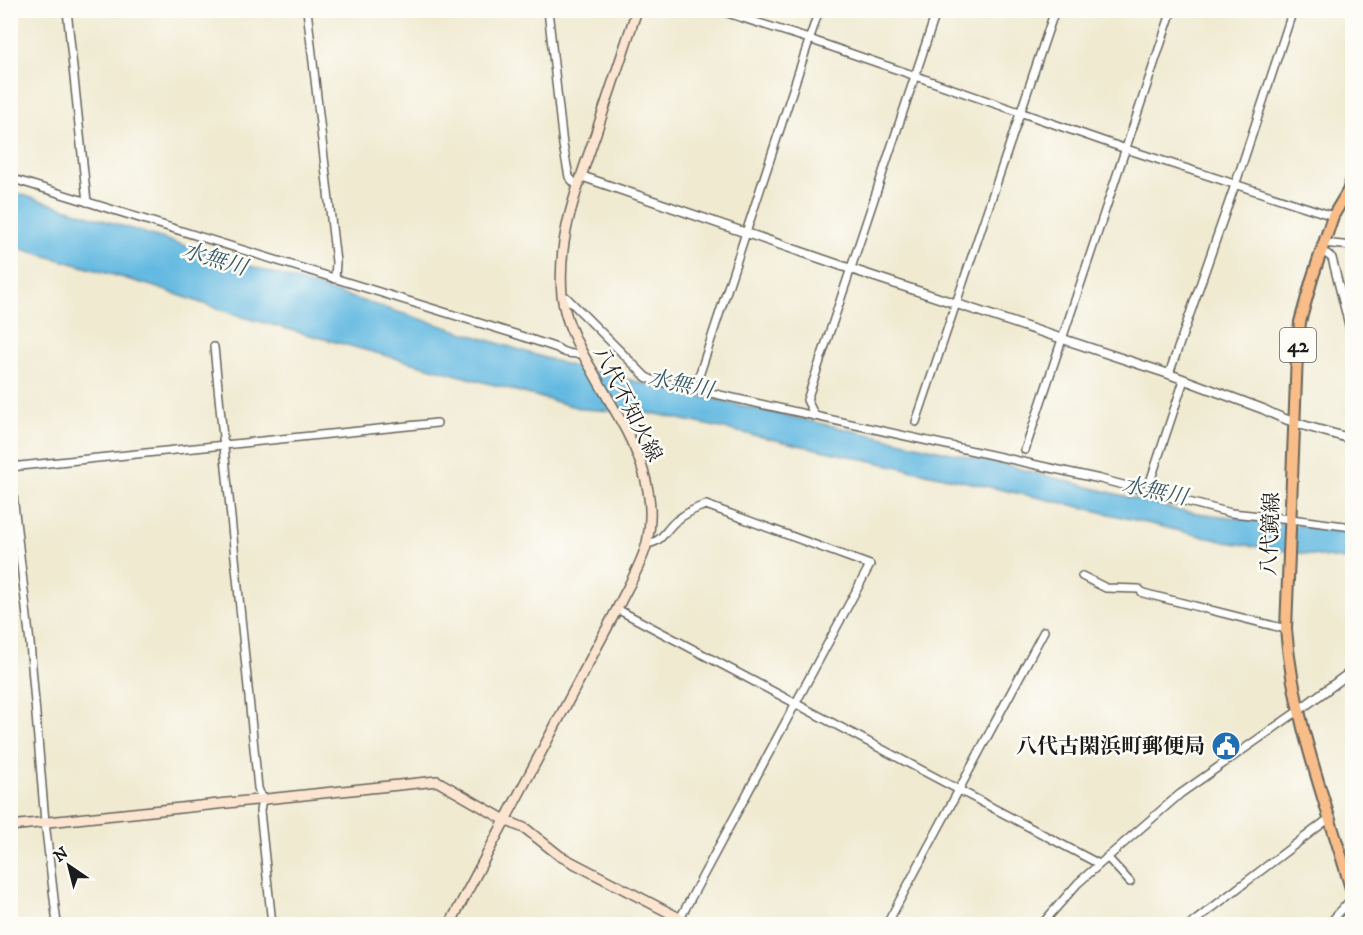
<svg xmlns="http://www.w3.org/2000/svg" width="1363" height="935" viewBox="0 0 1363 935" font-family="'IM FELL DW Pica','Noto Serif JP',serif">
<rect width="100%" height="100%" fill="#fdfcf7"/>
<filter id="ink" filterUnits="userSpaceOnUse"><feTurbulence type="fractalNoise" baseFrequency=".0167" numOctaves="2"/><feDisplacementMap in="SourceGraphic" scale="12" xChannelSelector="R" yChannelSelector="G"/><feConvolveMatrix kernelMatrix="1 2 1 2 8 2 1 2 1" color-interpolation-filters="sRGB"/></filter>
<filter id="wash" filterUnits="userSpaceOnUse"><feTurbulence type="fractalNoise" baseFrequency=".008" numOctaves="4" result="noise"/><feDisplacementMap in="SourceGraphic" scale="24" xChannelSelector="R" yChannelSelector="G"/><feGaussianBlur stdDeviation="1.35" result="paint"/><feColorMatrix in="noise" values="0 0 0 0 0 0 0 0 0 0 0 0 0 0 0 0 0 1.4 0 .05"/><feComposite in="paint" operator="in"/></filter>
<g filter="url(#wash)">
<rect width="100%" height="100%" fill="#f0ead1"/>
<path fill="#64b9e1" stroke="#406a7e" stroke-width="1.5" d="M 10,191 L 581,369 L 1013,467 L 1181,511 L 1352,532 L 1352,561 L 1226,542 L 1072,505 L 657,414 L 583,409 L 243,317 L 152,286 L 11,246 Z"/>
</g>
<g filter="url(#ink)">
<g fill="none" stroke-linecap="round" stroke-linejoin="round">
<g stroke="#66645b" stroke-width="10">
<g id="minor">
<path d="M 67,10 L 87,202"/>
<path d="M 307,10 L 336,262 L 335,279"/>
<path d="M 548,10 L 563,145 L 569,177 L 577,186"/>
<path d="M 718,10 L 809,39 L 1126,149 L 1333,216"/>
<path d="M 10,178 L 515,334 L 557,348 C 565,354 572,355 582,353"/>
<path d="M 1323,243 L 1352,246"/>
<path d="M 1322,253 L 1327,254 L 1332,258 L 1352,337"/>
<path d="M 562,297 L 566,297 L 646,377 L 652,380 L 1100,479 L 1231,513 L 1291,519 L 1352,527"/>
<path d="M 214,347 L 258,788 L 262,799 L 260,811 L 272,924"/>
<path d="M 1169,374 L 1243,162 L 1293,10"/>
<path d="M 699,376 L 819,10"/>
<path d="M 815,416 L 807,400 L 937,10"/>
<path d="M 916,422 L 1055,10"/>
<path d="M 1025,450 L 1172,10"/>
<path d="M 10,467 L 437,423"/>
<path d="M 10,469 L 30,643 L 45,822 L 57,924"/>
<path d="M 1149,485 L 1184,380"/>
<path d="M 646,544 C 662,543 665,530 676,521 C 685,514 695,508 706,505 L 870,565 L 677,924"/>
<path d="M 1082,576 L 1106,588 L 1139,589 L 1143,593 L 1286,629"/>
<path d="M 617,609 L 1099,864"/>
<path d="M 1107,857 L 1130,882"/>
<path d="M 887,924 L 1044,631"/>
<path d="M 1042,924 L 1078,883 L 1180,794 L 1298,711"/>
<path d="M 1191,924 L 1331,817"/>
<path d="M 1329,924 L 1352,898"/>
</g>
</g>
<g stroke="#66645b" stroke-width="11">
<g id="tertiary">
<path d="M 581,176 L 851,269 L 1169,374 L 1263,409 C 1291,424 1322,430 1352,439"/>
<path d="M 1298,711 L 1352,671"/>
</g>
</g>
<g stroke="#66645b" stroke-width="12">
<g id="secondary">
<path d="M 10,826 L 437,781 L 505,820 L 526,829 L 560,856 L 691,924"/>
<path d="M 450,924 L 617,609 C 627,588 641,566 647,543 C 662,477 622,425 592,370 C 578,347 565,322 562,295 C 557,238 577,188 595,136 C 609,94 623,52 637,10"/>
</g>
</g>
<g stroke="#66645b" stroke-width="14">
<path id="primary" d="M 1352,179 L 1348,191 L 1333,216 L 1312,279 L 1300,322 L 1297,355 L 1286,629 C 1293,720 1327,805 1352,892"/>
</g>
<use href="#minor" stroke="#fff" stroke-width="7"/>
<use href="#tertiary" stroke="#fff" stroke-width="8"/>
<use href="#secondary" stroke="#fce5d0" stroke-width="9"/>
<use href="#primary" stroke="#f8bd89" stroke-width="10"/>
</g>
</g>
<defs>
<g id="civic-disc" transform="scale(1.5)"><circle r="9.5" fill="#1f6fb2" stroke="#fdfcf7"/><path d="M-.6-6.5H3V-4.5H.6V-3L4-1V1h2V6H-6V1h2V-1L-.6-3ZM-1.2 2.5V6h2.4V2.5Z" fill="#fff"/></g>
</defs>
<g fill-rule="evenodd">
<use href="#civic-disc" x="1226" y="746"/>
</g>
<g text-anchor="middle" stroke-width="5" stroke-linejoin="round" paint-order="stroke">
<rect fill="#fdfcf7" stroke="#605f5e" stroke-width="1.5" x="1280" y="328" width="36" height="34" rx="4.5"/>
<g font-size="20" font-weight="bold" fill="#1c1c1c">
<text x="1298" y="352">42</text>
</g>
<g font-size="21" fill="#1c1c1c" stroke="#fdfcf7">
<text transform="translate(628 404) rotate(63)" y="7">八代不知火線</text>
<text transform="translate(1270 534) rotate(-88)" y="7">八代鏡線</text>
</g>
<g font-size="21" font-weight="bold" fill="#1c1c1c" stroke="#fdfcf7" text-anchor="end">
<text x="1205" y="753">八代古閑浜町郵便局</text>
</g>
<g font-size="22" font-style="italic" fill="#395b6b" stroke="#fdfcf7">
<text transform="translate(215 258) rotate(17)" y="8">水無川</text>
<text transform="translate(681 383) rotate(12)" y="8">水無川</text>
<text transform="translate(1155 490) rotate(12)" y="8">水無川</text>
</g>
</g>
<rect width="1363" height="935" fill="none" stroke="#fdfcf7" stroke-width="36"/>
<g transform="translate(69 866) rotate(325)" stroke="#fdfcf7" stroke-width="4.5" paint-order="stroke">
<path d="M0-4.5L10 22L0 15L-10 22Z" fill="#1c1c1c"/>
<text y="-9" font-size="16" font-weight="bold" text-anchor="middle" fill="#1c1c1c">N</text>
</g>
</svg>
